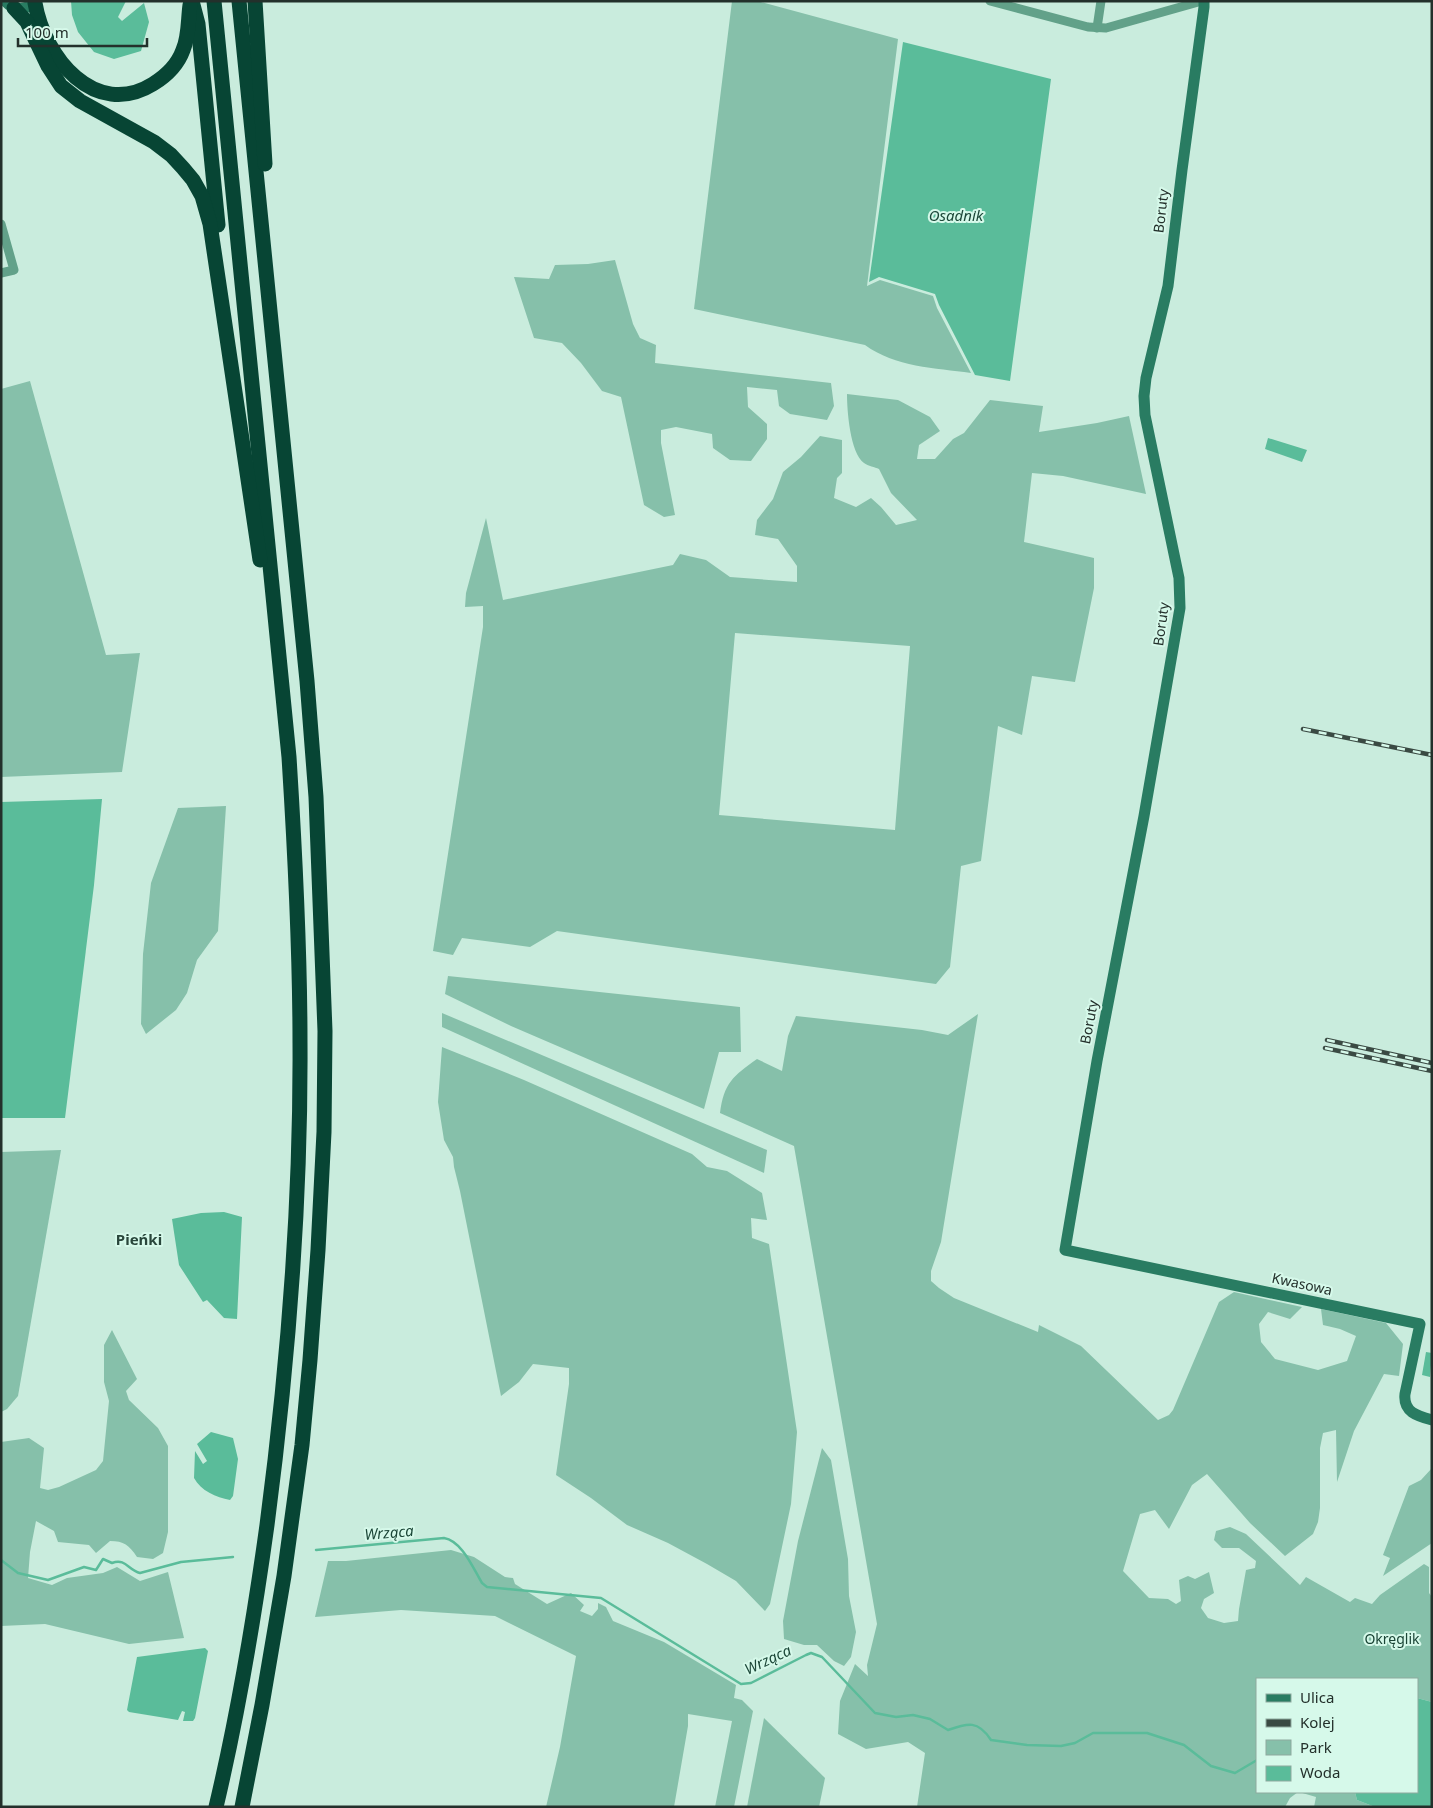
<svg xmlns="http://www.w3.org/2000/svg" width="1433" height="1808" viewBox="0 0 1433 1808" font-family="'Noto Sans',sans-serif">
<rect width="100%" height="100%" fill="#c9ecdd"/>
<g fill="#86c0aa" fill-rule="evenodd">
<path d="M 732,1 L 757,1 L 898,39 L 867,286 L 880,280 L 933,296 L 937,308 L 971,373 C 935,368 895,367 865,345 L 694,309 Z"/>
<path d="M 615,260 L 633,324 L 640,338 L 656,345 L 655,363 L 831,383 L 834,406 L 827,420 L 790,414 L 779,406 L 777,390 L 747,387 L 748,407 L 767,424 L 767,439 L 751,461 L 730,460 L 713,448 L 712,434 L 676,427 L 661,430 L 661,443 L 675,515 L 664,517 L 644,505 L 621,397 L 602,391 L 581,363 L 562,343 L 534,338 L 514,277 L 549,279 L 555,265 L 588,264 Z"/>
<path d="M 30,381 L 106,655 L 140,653 L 122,772 L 1,777 L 1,389 Z"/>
<path d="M 847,394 L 898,400 L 930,417 L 940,431 L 919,445 L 917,459 L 935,459 L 953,439 L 964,433 L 990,400 L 1043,406 L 1039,432 L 1097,423 L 1129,416 L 1146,494 L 1063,476 L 1032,473 L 1024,542 L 1094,558 L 1094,588 L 1075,682 L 1032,676 L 1022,735 L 998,726 L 981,861 L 961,866 L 950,967 L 936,984 L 557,931 L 530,947 L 462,938 L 453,955 L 433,951 L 483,627 L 483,606 L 465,607 L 466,593 L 486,518 L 503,600 L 673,565 L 680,554 L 706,560 L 730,577 L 797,582 L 797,566 L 778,539 L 755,535 L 757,520 L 773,499 L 783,472 L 801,457 L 820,436 L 842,440 L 842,473 L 837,478 L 834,498 L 856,507 L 871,498 L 881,507 L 896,525 L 917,520 L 891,493 L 879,469 C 875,467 868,466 864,463 C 850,453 847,410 847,394 ZM 735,633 L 910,646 L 895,830 L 719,815 Z"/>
<path d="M 226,806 L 218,931 L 197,960 L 187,993 L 176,1010 L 146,1034 L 141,1024 L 143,954 L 151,883 L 178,808 Z"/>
<path d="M 448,976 L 740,1007 L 741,1052 L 719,1052 L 704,1109 L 511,1026 L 445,994 Z"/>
<path d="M 442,1013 L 767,1150 L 764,1173 L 442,1027 Z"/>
<path d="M 978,1014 L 941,1242 L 931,1271 L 931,1281 L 939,1288 L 954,1298 L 1038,1332 L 1039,1325 L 1081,1346 L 1158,1420 L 1169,1415 L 1173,1410 L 1219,1302 L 1234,1292 L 1302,1307 L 1290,1319 L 1268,1312 L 1259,1324 L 1261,1342 L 1275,1359 L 1318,1370 L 1347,1361 L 1356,1336 L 1340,1329 L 1323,1325 L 1321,1309 L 1386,1323 L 1403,1344 L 1399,1376 L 1384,1374 L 1354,1431 L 1337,1482 L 1336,1430 L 1323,1433 L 1320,1448 L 1320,1508 L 1318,1522 L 1313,1534 L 1285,1556 L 1250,1523 L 1207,1474 L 1192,1485 L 1169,1529 L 1155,1510 L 1140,1514 L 1123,1571 L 1149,1598 L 1168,1599 L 1176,1604 L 1181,1601 L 1179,1580 L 1188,1576 L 1195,1579 L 1209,1572 L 1214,1593 L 1204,1599 L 1201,1608 L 1208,1618 L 1224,1623 L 1238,1621 L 1239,1609 L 1246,1570 L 1255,1568 L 1256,1561 L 1239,1548 L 1222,1548 L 1214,1540 L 1216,1531 L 1230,1527 L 1246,1534 L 1300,1585 L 1306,1577 L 1350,1602 L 1355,1598 L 1372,1604 L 1380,1595 L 1424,1564 L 1429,1567 L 1429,1593 L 1432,1597 L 1432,1702 L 1417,1698 L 1417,1679 L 1257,1679 L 1257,1792 L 1298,1792 L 1290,1798 L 1285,1807 L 917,1807 L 925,1753 L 908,1742 L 866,1749 L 838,1734 L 840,1701 L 855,1664 L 868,1676 L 867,1665 L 877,1624 L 794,1146 L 720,1113 C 724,1083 733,1076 757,1059 L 782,1071 L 788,1036 L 796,1016 L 922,1030 L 948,1035 Z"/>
<path d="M 442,1047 L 524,1080 L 692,1154 L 707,1167 L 727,1171 L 762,1193 L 767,1220 L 751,1218 L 752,1238 L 769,1244 L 797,1432 L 791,1504 L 770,1604 L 765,1611 L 736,1581 L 707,1564 L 668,1543 L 627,1525 L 591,1498 L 556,1475 L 569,1384 L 569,1368 L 533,1364 L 519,1382 L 501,1396 L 460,1191 L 454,1167 L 453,1157 L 444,1140 L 438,1102 Z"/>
<path d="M 61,1150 L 18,1396 L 7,1409 L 1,1412 L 1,1152 Z"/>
<path d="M 112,1330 L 137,1379 L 126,1391 L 129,1400 L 158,1428 L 168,1446 L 168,1532 L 163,1553 L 153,1559 L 137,1557 C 129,1545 124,1541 110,1541 L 96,1553 L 89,1545 L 58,1542 L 54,1531 L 36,1521 L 30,1552 L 28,1578 L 52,1585 L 67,1578 L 103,1573 L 117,1567 L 140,1581 L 168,1572 L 184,1638 L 129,1644 L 45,1624 L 1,1626 L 1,1442 L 29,1438 L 44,1448 L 40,1488 L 48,1490 L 59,1487 L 96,1470 L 103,1461 L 109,1401 L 104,1382 L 104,1345 Z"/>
<path d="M 822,1448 L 831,1460 L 848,1559 L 849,1596 L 856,1632 L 851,1657 L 844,1666 L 834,1661 L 817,1645 L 804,1645 L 784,1639 L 783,1621 L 798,1541 Z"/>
<path d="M 1432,1468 L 1432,1543 L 1383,1576 L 1390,1558 L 1383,1555 L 1409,1486 L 1421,1480 Z"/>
<path d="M 451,1550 L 474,1557 L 505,1577 L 513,1578 L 515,1584 L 547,1604 L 571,1593 L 584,1605 L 580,1611 L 592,1616 L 598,1609 L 598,1603 L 606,1607 L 613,1621 L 664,1642 L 736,1685 L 734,1698 L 742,1700 L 753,1711 L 734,1807 L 715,1807 L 732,1721 L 688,1714 L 688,1726 L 674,1807 L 546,1807 L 560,1747 L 576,1656 L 495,1616 L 401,1610 L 315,1617 L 328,1561 L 346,1561 Z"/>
<path d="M 764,1718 L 825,1778 L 819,1807 L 747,1807 Z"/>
<path d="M 1299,1792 L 1355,1792 L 1357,1800 L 1375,1807 L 1314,1807 L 1316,1797 Z"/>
</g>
<g fill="#5abc9a">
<path d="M 71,1 L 126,1 L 118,17 L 122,21 L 144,3 L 149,22 L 141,51 L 114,59 L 94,52 L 78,32 L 72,15 Z"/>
<path d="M 903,42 L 1051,79 L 1010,381 L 975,375 L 939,305 L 935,294 L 879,277 L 869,282 Z"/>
<path d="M 1268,438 L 1307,450 L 1302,462 L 1265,449 Z"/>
<path d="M 102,799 L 94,885 L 65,1118 L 1,1118 L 1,802 Z"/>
<path d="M 224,1212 L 242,1217 L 237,1319 L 224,1318 L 207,1300 L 203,1302 L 179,1265 L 172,1219 L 201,1213 Z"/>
<path d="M 1426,1352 L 1432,1353 L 1430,1377 L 1422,1375 Z"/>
<path d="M 211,1432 L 233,1438 L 238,1459 L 233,1496 L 230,1500 C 216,1497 201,1491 194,1478 L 195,1451 L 203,1464 L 207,1461 L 197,1444 Z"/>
<path d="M 205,1648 L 208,1651 L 195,1718 L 193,1721 L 183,1721 L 185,1712 L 182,1711 L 178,1720 L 129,1712 L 127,1710 L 137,1657 Z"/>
<path d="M 1417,1698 L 1432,1702 L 1432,1807 L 1375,1807 L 1357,1800 L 1355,1792 L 1417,1792 Z"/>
</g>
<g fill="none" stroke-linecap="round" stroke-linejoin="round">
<g stroke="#5abc9a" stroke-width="2.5">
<path d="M 316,1550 L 444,1538 C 462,1541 473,1568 482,1583 L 487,1587 L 601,1598 L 741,1684 L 751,1683 L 806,1655 L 811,1653 L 822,1657 L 875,1713 L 896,1717 L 913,1715 L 930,1719 L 948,1730 C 968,1723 978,1720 991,1740 L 1027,1745 L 1061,1746 L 1075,1743 L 1093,1733 L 1147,1733 L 1184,1745 L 1211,1766 L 1235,1773 L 1257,1760"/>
<path d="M 1,1560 L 18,1573 L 48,1580 L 84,1567 L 96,1570 L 103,1559 L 112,1563 C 126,1558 128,1570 140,1573 L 181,1562 L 233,1557"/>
</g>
<g stroke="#62a189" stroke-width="9">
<path d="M 990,1 L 1088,27 L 1106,28 L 1202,1"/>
<path d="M 1097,28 L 1101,1"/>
<path d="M 1,224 L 14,270 L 1,273"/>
</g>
<g stroke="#297c62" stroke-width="11">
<path d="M 5,1 C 14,11 26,11 36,1"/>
<path d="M 1204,1 L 1204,7 L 1182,170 L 1168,286 L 1146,378 L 1144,396 L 1145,415 L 1179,578 L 1180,608 L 1144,816 L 1097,1061 L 1065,1250 L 1420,1324 L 1405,1394 C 1403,1412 1417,1416 1432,1420"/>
</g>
<g stroke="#074534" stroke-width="15">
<path d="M 192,1 L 198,24 L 218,225"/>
<path d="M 214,1 L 289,757 C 295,852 300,948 300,1043 C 301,1204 288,1365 267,1525 C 254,1619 238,1714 216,1807"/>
<path d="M 239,1 L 307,681 L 316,797 L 325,1031 L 324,1132 L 318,1250 L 310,1360 L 302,1445 L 284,1576 L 262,1705 L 242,1807"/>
<path d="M 255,1 L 265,164"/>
<path d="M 35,3 C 44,57 95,120 153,84 C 166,76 178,64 183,50 C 189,37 188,19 190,5"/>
<path d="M 14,8 L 27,22 L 48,66 L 61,86 L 80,101 L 154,142 L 171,155 L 183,168 L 193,180 L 202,196 L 210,224 L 260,560"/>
</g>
<g stroke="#3a4a43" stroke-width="4.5">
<g id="rail">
<path d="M 1303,729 L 1432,755"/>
<path d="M 1327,1040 L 1432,1063"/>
<path d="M 1325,1048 L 1432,1071"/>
</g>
</g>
<use href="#rail" stroke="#d6f9ea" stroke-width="2.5" stroke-dasharray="8" stroke-linecap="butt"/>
</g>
<g text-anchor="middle" stroke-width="4" stroke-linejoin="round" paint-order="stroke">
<g font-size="14" fill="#23302b" stroke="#d6f9ea">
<text transform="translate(1161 211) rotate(-83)" y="5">Boruty</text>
<text transform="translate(1161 624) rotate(-82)" y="5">Boruty</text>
<text transform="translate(1089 1022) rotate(-79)" y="5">Boruty</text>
<text transform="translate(1302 1284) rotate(12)" y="5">Kwasowa</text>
</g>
<g font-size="14" fill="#194435" stroke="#d6f9ea">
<text x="1392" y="1644">Okręglik</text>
</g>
<g font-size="15" font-style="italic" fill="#1b4637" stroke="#d6f9ea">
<text x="956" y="221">Osadnik</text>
<text transform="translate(389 1533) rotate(-5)" y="5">Wrząca</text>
<text transform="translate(768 1660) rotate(-25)" y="5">Wrząca</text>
</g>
<g font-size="15" font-weight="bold" fill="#29463b" stroke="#d6f9ea">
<text x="139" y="1245">Pieńki</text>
</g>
</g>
<rect width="1433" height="1808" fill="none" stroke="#23302b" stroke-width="5"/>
<rect x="1256" y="1678" width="162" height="115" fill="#d6f9ea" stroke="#8ea99e"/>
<rect x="1266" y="1694" width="25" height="8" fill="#297c62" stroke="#8ea99e"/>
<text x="1300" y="1703" font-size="15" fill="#23302b">Ulica</text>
<rect x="1266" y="1719" width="25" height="8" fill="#3a4a43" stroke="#8ea99e"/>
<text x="1300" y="1728" font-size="15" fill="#23302b">Kolej</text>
<rect x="1266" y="1740" width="25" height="15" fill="#86c0aa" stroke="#8ea99e"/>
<text x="1300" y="1753" font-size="15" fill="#23302b">Park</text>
<rect x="1266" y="1766" width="25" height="15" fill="#5abc9a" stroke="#8ea99e"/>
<text x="1300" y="1778" font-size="15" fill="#23302b">Woda</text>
<path d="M18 38v8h129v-8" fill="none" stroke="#23302b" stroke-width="2.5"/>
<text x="25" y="38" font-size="15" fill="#23302b" stroke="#d6f9ea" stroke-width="4" paint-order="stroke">100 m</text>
</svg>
